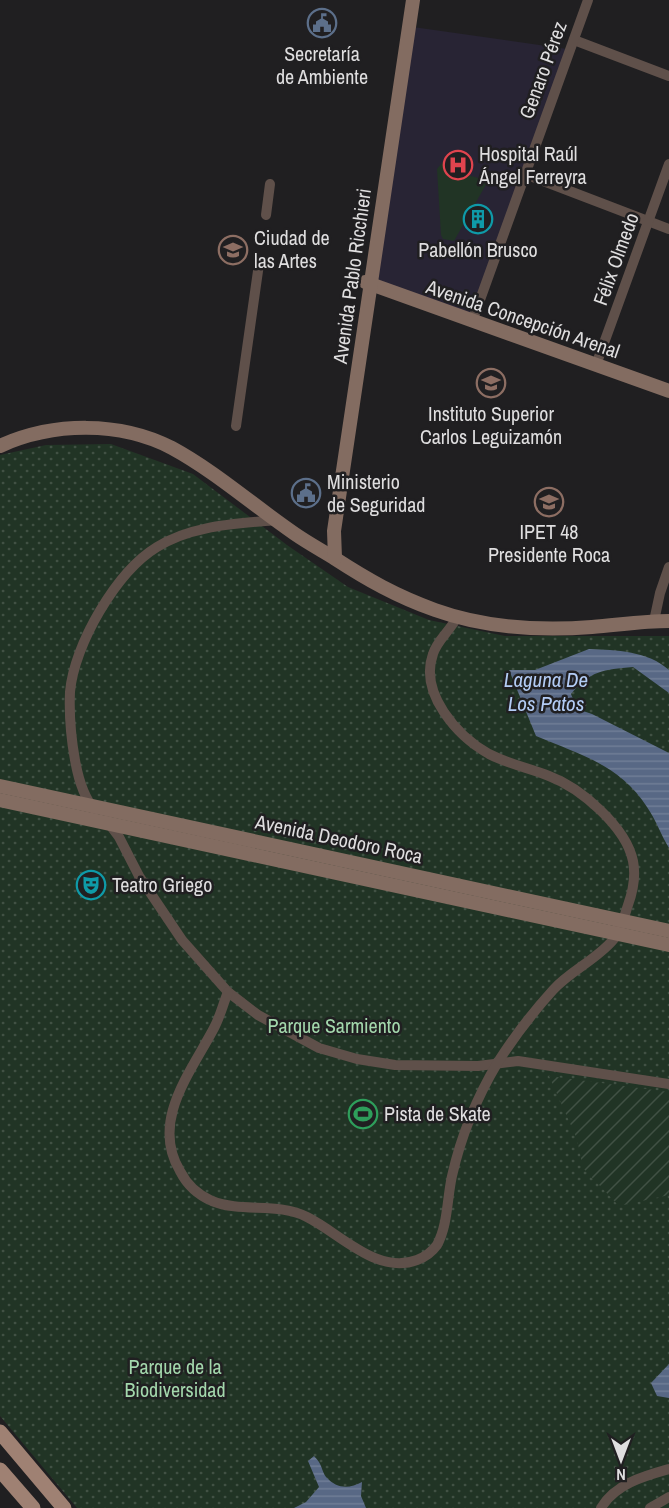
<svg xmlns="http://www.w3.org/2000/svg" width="669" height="1508" viewBox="0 0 669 1508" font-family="'Archivo Narrow',sans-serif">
<defs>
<pattern id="park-dots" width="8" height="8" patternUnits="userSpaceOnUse" patternTransform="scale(1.5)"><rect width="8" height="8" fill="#213425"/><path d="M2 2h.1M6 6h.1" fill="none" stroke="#415144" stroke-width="1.8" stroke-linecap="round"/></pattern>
<pattern id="garden-furrows" width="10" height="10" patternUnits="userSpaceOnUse" patternTransform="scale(1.5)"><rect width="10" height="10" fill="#213425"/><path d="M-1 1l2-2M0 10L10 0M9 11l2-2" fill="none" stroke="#415144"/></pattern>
<pattern id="water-rules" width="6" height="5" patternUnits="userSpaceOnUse" patternTransform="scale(1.5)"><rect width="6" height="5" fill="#586885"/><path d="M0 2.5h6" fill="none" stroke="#707d96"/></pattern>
</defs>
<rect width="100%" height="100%" fill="#201f21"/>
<path fill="#282434" d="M 413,27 L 567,49 L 469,318 L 374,281 Z"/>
<path fill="#213425" d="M 446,158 L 444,169 L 448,169 L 488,181 L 454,241 L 443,239 L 441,235 L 437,169 Z"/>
<path fill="url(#park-dots)" d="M 111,444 L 193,474 L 287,545 L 348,587 L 429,620 L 505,636 L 669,636 L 669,1508 L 77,1508 L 0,1416 L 0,455 L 46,445 Z"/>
<path fill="url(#garden-furrows)" d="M 549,1076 L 669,1092 L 669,1195 L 619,1206 L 583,1168 L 577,1139 Z"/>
<g fill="url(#water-rules)">
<path d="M 589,649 C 616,650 648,651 669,670 L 669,693 L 633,667 C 603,670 591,670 571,694 L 577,709 L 592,714 L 669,753 L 669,848 C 661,835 656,820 647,807 C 620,765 581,755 536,736 L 509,670 L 535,670 Z"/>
<path d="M 669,1364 L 669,1398 L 657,1396 L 651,1383 Z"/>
<path d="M 314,1456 C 323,1465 321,1470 326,1477 C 337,1489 349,1489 362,1482 L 361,1496 L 366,1508 L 294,1508 L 306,1502 L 319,1487 L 308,1461 Z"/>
</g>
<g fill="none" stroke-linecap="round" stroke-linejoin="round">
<g stroke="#5f504a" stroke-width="10">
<path d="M 574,40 L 669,76"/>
<path d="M 525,174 L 669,229"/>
<path d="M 266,215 L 270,184"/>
<path d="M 472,322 L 588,0"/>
<path d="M 596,365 L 669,164"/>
<path d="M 236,426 L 259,264"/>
<path d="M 654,621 L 660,593 L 669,567"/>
<path d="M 95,810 C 84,798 78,777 75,760 C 71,738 69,715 70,692 C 74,645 116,572 157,547 C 192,525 236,524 276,520"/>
<path d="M 107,821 L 119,837 L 139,876 L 182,940 L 228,992 L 258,1015 L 319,1048 L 357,1059 L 395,1065 L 478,1066 L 518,1061 L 669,1084"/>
<path d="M 228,992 C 223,1004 220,1017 214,1028 C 191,1072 150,1121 180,1171 C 187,1185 198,1195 212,1201 C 242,1213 278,1202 307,1217 C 341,1234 377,1275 417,1260 C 425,1257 432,1252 437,1245 C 448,1225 447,1198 452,1176 C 461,1136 477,1097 498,1062 C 514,1037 533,1012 553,990 C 570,971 596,960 613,940 C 621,931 624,917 628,905 C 633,891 636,876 633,861 C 626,827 581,788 549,776 C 529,768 508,764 489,754 C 457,736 419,693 433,654 C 437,640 451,630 457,617"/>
<path d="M 601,1508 C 615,1484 644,1476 669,1469"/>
<path d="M 650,1508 L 669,1497"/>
</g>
<g stroke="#836c61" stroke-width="14">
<path d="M 365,282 L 669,391"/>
<path d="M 0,446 C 53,422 120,421 172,448 C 216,472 254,506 295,534 C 308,543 321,550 334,558 C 368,580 396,596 435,610 C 485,628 539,631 592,627 C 618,625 643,621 669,621"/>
<path d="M 335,558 L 334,531 L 413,0"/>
<path d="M 0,786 L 669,931"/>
<path d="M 0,800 L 669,945"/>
</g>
<g stroke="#9f8173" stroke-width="15">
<path d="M 0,1432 L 64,1508"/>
<path d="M 0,1470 L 33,1508"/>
</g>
</g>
<defs>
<g id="civic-ring" transform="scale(1.5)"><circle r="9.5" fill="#201f21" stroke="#5c6f8a" stroke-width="1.5"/><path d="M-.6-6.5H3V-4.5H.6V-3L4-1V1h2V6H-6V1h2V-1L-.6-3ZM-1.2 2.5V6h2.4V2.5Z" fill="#5c6f8a"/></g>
<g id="hospital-ring" transform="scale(1.5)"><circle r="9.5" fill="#201f21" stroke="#e0444e" stroke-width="1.5"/><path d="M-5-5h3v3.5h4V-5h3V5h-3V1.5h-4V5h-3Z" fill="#e0444e"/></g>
<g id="building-ring" transform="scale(1.5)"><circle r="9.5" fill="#201f21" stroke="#0f9aa8" stroke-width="1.5"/><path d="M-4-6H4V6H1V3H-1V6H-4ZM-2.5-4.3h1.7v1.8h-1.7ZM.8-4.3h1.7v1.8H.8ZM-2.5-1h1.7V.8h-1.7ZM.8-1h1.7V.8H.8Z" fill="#0f9aa8"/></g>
<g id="university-ring" transform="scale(1.5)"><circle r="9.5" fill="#201f21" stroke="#8d6e63" stroke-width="1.5"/><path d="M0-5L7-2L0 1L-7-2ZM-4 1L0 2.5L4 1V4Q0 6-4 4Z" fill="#8d6e63"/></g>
<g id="school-ring" transform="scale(1.5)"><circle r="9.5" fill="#201f21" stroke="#8d6e63" stroke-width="1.5"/><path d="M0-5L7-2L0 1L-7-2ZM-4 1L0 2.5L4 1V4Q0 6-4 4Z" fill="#8d6e63"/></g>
<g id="theatre-ring" transform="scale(1.5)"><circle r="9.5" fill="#201f21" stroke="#0f9aa8" stroke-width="1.5"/><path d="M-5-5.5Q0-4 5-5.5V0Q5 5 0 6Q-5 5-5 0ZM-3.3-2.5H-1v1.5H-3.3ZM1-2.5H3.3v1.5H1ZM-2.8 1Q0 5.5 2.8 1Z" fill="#0f9aa8"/></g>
<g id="stadium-ring" transform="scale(1.5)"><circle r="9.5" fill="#201f21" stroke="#2e9e5b" stroke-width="1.5"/><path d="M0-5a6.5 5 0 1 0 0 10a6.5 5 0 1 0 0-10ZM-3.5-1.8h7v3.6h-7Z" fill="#2e9e5b"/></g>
</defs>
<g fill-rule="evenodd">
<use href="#civic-ring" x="322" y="23"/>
<use href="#hospital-ring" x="458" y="165"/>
<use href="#building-ring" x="478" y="219"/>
<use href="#university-ring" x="233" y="250"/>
<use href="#school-ring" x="491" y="383"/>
<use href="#civic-ring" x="306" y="493"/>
<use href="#school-ring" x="549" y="502"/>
<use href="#theatre-ring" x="91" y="885"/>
<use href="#stadium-ring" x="363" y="1114"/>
</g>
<g text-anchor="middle" stroke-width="5" stroke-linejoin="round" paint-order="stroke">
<g font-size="20" fill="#dfdedf" stroke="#201f21" text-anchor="start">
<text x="322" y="61" text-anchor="middle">Secretaría<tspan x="322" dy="23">de Ambiente</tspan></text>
<text x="479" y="161">Hospital Raúl<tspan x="479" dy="23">Ángel Ferreyra</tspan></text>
<text x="254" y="245">Ciudad de<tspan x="254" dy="23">las Artes</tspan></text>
<text x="478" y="257" text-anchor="middle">Pabellón Brusco</text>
<text x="491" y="421" text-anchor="middle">Instituto Superior<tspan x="491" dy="23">Carlos Leguizamón</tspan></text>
<text x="327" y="489">Ministerio<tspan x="327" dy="23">de Seguridad</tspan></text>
<text x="549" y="539" text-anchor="middle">IPET 48<tspan x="549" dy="23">Presidente Roca</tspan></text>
<text x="112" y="892">Teatro Griego</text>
<text x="384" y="1121">Pista de Skate</text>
</g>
<g font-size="20" fill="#dfdedf" stroke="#201f21">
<text transform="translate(543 70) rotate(-70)" y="7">Genaro Pérez</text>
<text transform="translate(616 259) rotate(-70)" y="7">Félix Olmedo</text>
<text transform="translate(352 276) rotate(-82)" y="7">Avenida Pablo Ricchieri</text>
<text transform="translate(523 319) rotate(19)" y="7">Avenida Concepción Arenal</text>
<text transform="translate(339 839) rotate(12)" y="7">Avenida Deodoro Roca</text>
</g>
<g font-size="20" fill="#a3d7ac" stroke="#201f21">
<text x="334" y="1033">Parque Sarmiento</text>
<text x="175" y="1374">Parque de la<tspan x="175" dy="23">Biodiversidad</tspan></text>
</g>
<g font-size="21" font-style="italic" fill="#b3ccf5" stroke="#201f21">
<text x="546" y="687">Laguna De<tspan x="546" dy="24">Los Patos</tspan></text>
</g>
</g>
<g transform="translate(621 1460) rotate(180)" stroke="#201f21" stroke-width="4.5" paint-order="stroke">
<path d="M0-4.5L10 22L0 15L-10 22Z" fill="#dfdedf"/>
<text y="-9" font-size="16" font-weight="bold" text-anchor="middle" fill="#dfdedf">N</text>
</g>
</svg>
